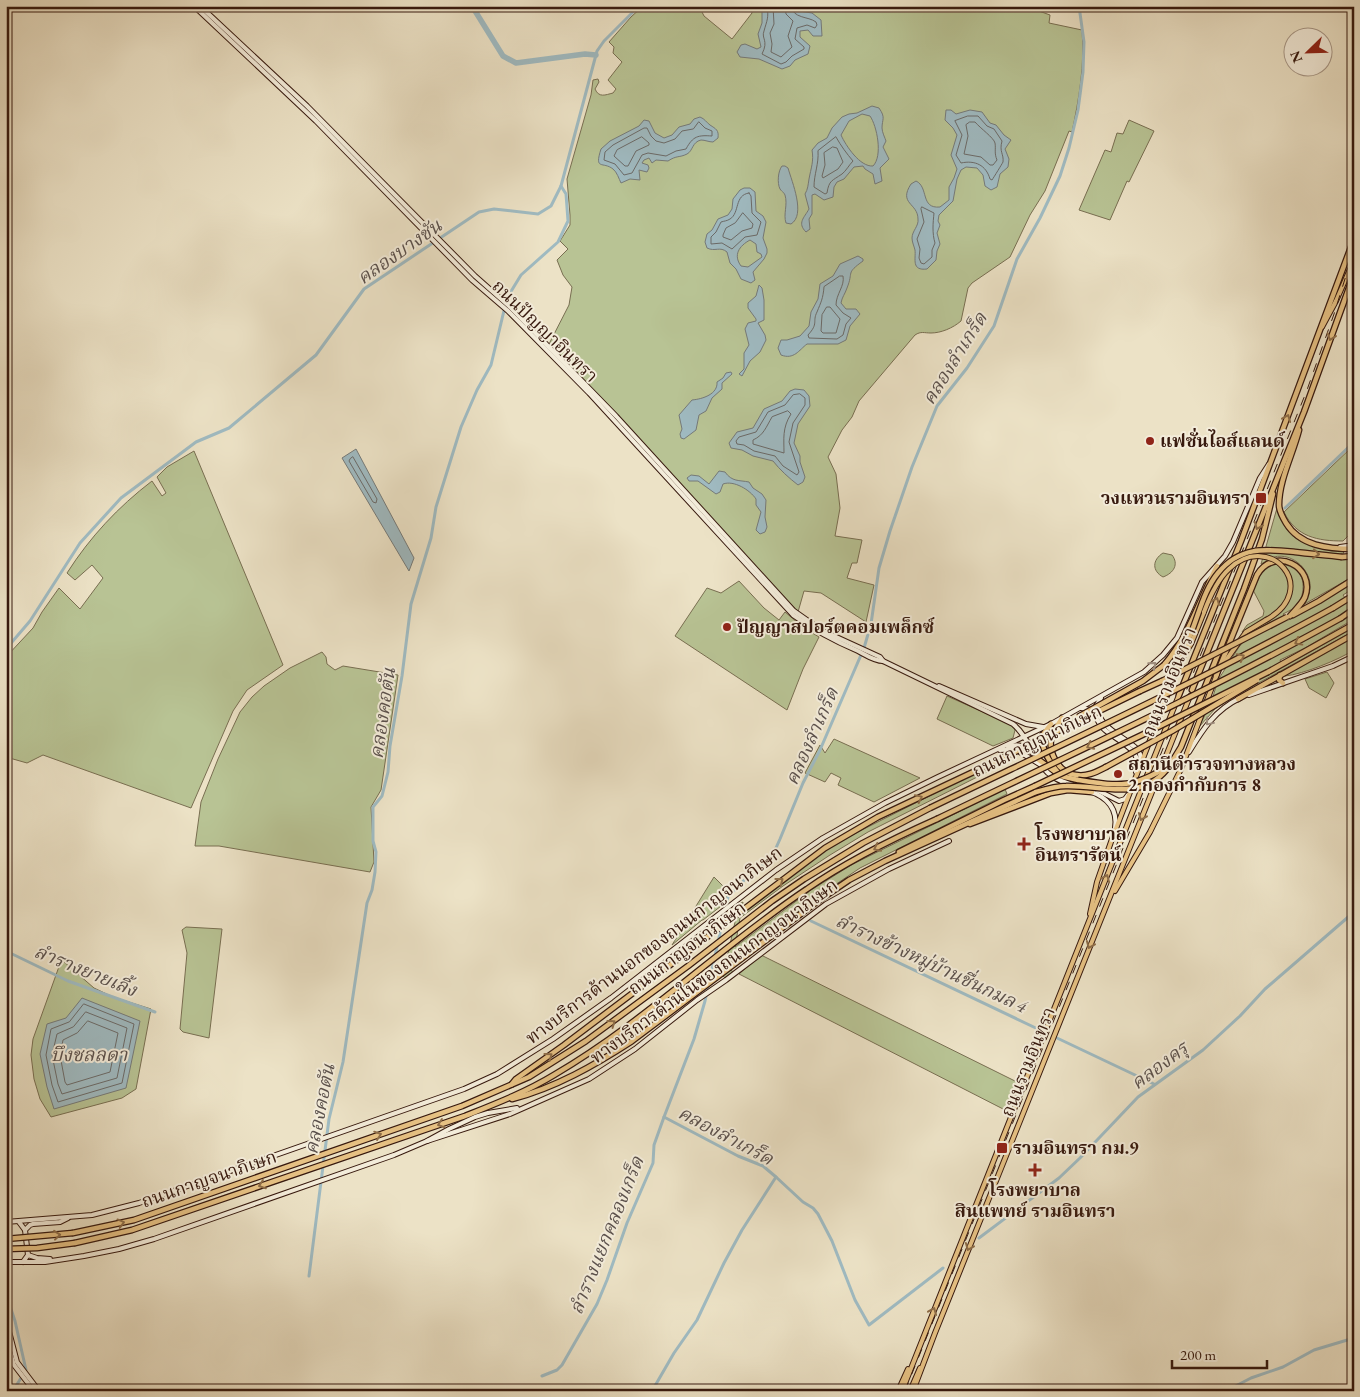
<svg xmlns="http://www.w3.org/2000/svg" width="1360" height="1397" viewBox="0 0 1360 1397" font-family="'EB Garamond','Noto Serif Thai',serif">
<rect width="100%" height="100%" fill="#ece2c6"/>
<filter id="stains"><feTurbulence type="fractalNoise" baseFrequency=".004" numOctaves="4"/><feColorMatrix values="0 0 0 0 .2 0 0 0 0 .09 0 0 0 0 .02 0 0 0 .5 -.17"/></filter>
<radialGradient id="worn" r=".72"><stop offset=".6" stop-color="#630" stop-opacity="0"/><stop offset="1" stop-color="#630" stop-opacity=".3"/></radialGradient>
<g fill="#b8c394" stroke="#786e51">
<path d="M 643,6 L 699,6 L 704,16 L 732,39 L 752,13 L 752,10 L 747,6 L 1045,6 L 1039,11 L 1050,15 L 1049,23 L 1082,30 C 1085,64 1079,99 1072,132 L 1069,131 L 1045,191 L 1030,215 L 1010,257 L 972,283 L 968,288 L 961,321 C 953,328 941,333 931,333 C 924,333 921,331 915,335 L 859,401 L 852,417 L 842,430 L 828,457 L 836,474 L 840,508 L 835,536 L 862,540 L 857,563 L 852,563 L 847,578 L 874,585 L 866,622 L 821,593 L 804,591 L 798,612 L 549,344 L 569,305 L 572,287 L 563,275 L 557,260 L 568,249 L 560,241 L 570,225 L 570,215 L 567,179 L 591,95 L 593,80 L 598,79 L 599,82 L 595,89 C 599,98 605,95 613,93 L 616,89 L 608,80 L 622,62 L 613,53 L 614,47 L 609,42 L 631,17 Z"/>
<path d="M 1129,120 L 1154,131 L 1129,182 L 1127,181 L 1110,220 L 1079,210 L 1105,150 L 1111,152 L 1117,133 L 1123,134 Z"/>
<path d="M 1354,445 L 1354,530 L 1343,541 C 1318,541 1296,537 1284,512 Z"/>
<path d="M 194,451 L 283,665 L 247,690 L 233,711 L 191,808 L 43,755 L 27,763 L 6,757 L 6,657 L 33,628 L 42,612 L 59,588 L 80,609 L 103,578 L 92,565 L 75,580 L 67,573 C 90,537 118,507 152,481 L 162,496 L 166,493 L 157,477 L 167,467 Z"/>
<path d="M 1277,508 C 1290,550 1310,542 1344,551 L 1342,557 L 1354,558 L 1354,576 L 1301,606 C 1305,601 1309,596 1310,589 C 1312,571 1293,552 1274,557 C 1270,558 1265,562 1261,564 Z"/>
<path d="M 1163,553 L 1172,555 C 1179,564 1174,573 1163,577 C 1152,571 1152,560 1163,553 Z"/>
<path d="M 1272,563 C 1279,563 1285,563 1292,566 C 1307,574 1306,598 1294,608 C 1291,610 1287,612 1283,614 L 1288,620 L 1354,581 L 1354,588 L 1343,595 L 1354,610 L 1354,619 L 1305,648 L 1280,660 L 1282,665 L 1316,648 L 1354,626 L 1354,631 L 1229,699 L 1215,709 L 1199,727 L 1211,703 L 1218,680 L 1239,647 L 1254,629 L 1270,621 L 1267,616 L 1242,632 L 1247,625 L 1263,616 L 1264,611 L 1253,590 L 1263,570 Z"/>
<path d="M 739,581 L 764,608 L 779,620 L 785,612 L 804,628 L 819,637 L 803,669 L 787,710 L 675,636 L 707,588 L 721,593 Z"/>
<path d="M 1354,636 L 1354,650 C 1338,660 1304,674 1285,676 L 1285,674 Z"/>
<path d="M 322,652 L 326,657 L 327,664 L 335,670 L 343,666 L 398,675 L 381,790 L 371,807 L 374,862 L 370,872 L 219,846 L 195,846 L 201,802 L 218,759 L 240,712 L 252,697 L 264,686 L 290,668 Z"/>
<path d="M 1327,672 L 1334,683 L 1326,698 L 1309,688 L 1305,679 Z"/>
<path d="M 947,696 L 1010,724 L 1015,730 L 1013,738 L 993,746 L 937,719 Z"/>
<path d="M 834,739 L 920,778 L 874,802 L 838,785 L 841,778 L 831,773 L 825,782 L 805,773 L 820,745 L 825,753 Z"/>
<path d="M 989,766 L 991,770 L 868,832 L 830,855 L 783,886 L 740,918 L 735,947 L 811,890 L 853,864 L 1005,789 L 1007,794 L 860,868 L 820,895 L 732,961 L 731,969 L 733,973 L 725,978 L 723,976 L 739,904 L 743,902 L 741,912 L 822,852 L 842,840 Z"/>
<path d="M 714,877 L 730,893 L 727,897 L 725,903 L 703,920 L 702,920 L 672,945 Z"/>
<path d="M 186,927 L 222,929 L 209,1038 L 183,1032 L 180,1029 L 187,953 L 182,930 Z"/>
<path d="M 761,955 L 1021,1084 L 1007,1111 L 739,974 Z"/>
<path d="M 61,961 L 63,961 L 94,988 L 113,997 L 151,1009 L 136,1089 L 122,1098 L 51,1117 L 40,1099 L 34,1079 L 31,1055 L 33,1039 Z"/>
</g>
<g fill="#9fbac1" stroke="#757a79" fill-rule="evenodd">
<path d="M 762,6 L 794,6 L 799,11 L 812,13 L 821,20 L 822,36 L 813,36 L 808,30 L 800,31 L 800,37 L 810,46 L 808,54 L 795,60 L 790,66 L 782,69 L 759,59 L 740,57 L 737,52 L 741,45 L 745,44 L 757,49 L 761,47 L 758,34 L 762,23 Z"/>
<path d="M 872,106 L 879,108 C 886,118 882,119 882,128 C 882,132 885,138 886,141 L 883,147 L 889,159 L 880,168 L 882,181 L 875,184 L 873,174 L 865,169 L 863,166 L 854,167 L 844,179 L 837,182 L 834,187 L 833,197 L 824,200 L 815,194 L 812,195 L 812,214 L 809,219 L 810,229 L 806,232 C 797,223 804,218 809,209 L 805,194 C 808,189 808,185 809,179 C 811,168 814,161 812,150 L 818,143 L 827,138 L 832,128 L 842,117 L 849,114 L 857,113 ZM 862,114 L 870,116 C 877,126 883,156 873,166 C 860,167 846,146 841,135 L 849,121 Z"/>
<path d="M 946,110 L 951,110 L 956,114 L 970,110 L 982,112 L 990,123 L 996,125 L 1004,135 L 1011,140 L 1005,149 L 1009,159 L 1008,167 L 1000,174 L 997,187 L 991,190 L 985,186 L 983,175 L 977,168 L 966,167 L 961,170 L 957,179 L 953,201 L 939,215 L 938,221 L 940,225 L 937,233 L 940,244 L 937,251 L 936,260 L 927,269 C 911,271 916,259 915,250 C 914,246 912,242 912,238 C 912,231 919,226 918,219 C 918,203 898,204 911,184 L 916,181 C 929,187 920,209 940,207 L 949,200 L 949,187 L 954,178 L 957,169 L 951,155 L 957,135 L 953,128 L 945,120 Z"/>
<path d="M 700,117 C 705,119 706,122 710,125 C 716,129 719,130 718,138 L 713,142 C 709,142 705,140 701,140 C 692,142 693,151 687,154 C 679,158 677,155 668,161 L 656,160 L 652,163 L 649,158 L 644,160 L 642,163 L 648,165 L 649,168 L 647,172 L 639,170 L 640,180 L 630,179 L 621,183 C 619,179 617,172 613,169 C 603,161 594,171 601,149 L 610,141 L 639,126 L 644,120 L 649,121 L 655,133 L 664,138 L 672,135 L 679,127 L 690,124 L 694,119 Z"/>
<path d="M 782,166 L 785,166 L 788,168 C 792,182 806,215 791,224 L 786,223 C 783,214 788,205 785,195 C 783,191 783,193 780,189 C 777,183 778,171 782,166 Z"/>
<path d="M 744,188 L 750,188 L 755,192 L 756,211 L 763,216 L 766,222 L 763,238 L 767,249 L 767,253 L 764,259 L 753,272 L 755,280 L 751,283 L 741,279 L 736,269 L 730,263 L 727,252 C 720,246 715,252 707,248 L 705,242 L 707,234 L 712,230 L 718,219 L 728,215 L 732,209 L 733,199 L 740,190 ZM 750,240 L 756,244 L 757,252 L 761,254 L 762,257 L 748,267 L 741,266 C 733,255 739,246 750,240 Z"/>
<path d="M 858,256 L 863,259 L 863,261 C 845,274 854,271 847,288 C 845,294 842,297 841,303 L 846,309 L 856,309 L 860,314 L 850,326 L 846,340 L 838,344 L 807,344 C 799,350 794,360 781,355 L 778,348 L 781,340 L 787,340 L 800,336 L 809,326 L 811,312 L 818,299 L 820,284 L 833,276 L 840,264 Z"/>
<path d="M 759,285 L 762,288 L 764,300 L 764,320 L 758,323 L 765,335 L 766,340 L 760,352 L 750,361 L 742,376 L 739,374 L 744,369 L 744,353 L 749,345 L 745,329 L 748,323 L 756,321 L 756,319 L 748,308 L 748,303 L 756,296 Z"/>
<path d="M 731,372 L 732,374 L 722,383 L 722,389 L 712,398 L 706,411 L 699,415 L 696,430 L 684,439 L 681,438 L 680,434 L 682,429 L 679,415 L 692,400 C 703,399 718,394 717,382 L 723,378 L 726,373 Z"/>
<path d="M 795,389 L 804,390 L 809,396 L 810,406 L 798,424 L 794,443 L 800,456 L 800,462 L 805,477 L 803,482 L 798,485 C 789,478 780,470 773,461 L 753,456 L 742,450 L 731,448 L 729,443 L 737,432 L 753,428 L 764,409 L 782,401 L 790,391 Z"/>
<path d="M 356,449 L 414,558 L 409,571 L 342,458 Z"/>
<path d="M 719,471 L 725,472 C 732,482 739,480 749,482 L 753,488 L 762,494 L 766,500 L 765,517 L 767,527 L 765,532 L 760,534 L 756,530 L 761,512 L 756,505 L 756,499 C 750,490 734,480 723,484 L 720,492 L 716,494 L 698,481 L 689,481 L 687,478 L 691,475 L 699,476 L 709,484 Z"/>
<path d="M 82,998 L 140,1021 L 126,1088 L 54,1109 L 47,1087 L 40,1054 L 47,1024 L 66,1018 Z"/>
</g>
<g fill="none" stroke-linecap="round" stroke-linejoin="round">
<g stroke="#6b6a68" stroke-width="1">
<path d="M 767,6 C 769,18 767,20 764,31 C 761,39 769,40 762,54 L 781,64 L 786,62 L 792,56 L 804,49 L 804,47 L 795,39 L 797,28 L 807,25 L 815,28 L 817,25 L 816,22 C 808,16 793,19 791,6"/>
<path d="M 773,6 L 774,24 L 770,33 L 772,44 L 771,52 L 781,57 L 792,47 L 788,36 L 793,21 L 786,14 L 785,6"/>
<path d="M 968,116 L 978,116 L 987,126 L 994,129 L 1002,141 C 999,152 1004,154 1003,162 C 1002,164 994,177 992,180 L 990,179 C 986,165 975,160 961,163 L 956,155 L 962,135 L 955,121 Z"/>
<path d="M 699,122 L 705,128 L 712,131 L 712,136 C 698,135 693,136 686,149 L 676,151 L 666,156 L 648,153 L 642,155 L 632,173 L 624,175 L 615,164 L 604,160 L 605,152 L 613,145 L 644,128 L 647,128 L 651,136 L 656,141 L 664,143 L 675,139 L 682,131 L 693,129 Z"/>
<path d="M 970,122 L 975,122 C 980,128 994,138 995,143 C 996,149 994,153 997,160 L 993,165 L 990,165 L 981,157 L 964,154 L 968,136 L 966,125 Z"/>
<path d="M 642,137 L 649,143 L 649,145 L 636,151 L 628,166 L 625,166 L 614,156 L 617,150 Z"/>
<path d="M 836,137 C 841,146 847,154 853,161 C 849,165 846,171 842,174 C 832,181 829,180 827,193 L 825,194 L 814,187 C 814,174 819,164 818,151 Z"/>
<path d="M 833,147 L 837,148 L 843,162 L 838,169 L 823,178 L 822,176 L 825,165 L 824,153 Z"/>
<path d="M 749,193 L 751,196 L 752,213 L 761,222 L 757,235 L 745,237 L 732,249 L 722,243 L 711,244 L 711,237 L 716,232 L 721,222 C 724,221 727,221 730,219 C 740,213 734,195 749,193 Z"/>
<path d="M 922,207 L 934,213 C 933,223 932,233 935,243 L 932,250 L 932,257 L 924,264 L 921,263 L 919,258 L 920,249 L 917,239 L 924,222 L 921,209 Z"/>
<path d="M 743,213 L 753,224 L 752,228 L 742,231 L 731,240 L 723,237 L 723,235 L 726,228 L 735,223 Z"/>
<path d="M 840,276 L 843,276 C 845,286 836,294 836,305 L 843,313 L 851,318 L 846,324 L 843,335 L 837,339 L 809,338 L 808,335 C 819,323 812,322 817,312 C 821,302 823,299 824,287 Z"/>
<path d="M 827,307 L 830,307 L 840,319 L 836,333 L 823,333 L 821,331 L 822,315 Z"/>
<path d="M 800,394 L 805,398 L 805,405 L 793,423 L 789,442 L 799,472 L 797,475 L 783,466 L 775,456 L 754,451 L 744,445 L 737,444 L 736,441 L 739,437 L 756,432 L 768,412 L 785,405 L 793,395 Z"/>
<path d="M 788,411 L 791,414 C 782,428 784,439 784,453 L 753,444 L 753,440 C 764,435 766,427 772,417 Z"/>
<path d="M 353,457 L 377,499 L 376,503 L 373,502 L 349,461 L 350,459 Z"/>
<path d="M 84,1004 L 134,1024 L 122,1083 L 58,1102 L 52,1085 L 46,1055 L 51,1029 L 69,1022 Z"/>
<path d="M 86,1012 L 127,1028 L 117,1078 L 62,1094 L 58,1084 L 52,1055 L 57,1034 L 73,1027 Z"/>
<path d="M 88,1021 L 118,1033 L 110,1072 L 67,1085 L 65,1082 L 60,1055 L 63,1040 L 77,1033 Z"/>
</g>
<g stroke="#9fbac1" stroke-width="3">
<path d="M 6,273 L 10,314 L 6,370"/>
<path d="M 1285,508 L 1354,442"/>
<path d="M 6,649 L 30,621 L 80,543 L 121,498 L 196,442 L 229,428 L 316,355 L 364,289 L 479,212 L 494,209 L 538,214 L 551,206 L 561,186 L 597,51 L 604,41 L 639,6"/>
<path d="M 811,921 L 1040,1030"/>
<path d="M 6,951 L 68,981 L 155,1012"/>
<path d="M 1057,1038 L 1154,1084"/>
<path d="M 776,1177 L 803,1202 L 813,1208 L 818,1214 L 832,1241 L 855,1300 L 869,1325 L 943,1268"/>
<path d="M 979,1238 L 1059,1178 L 1080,1158 L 1138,1097 L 1203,1050 L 1240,1016 L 1265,989 L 1354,912"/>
<path d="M 309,1276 L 329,1119 L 343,1062 L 367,903 L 372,890 L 375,872 L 376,852 L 373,841 L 373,807 L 382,796 L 388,772 L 390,746 L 402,676 L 411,604 L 431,538 L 436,507 L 461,427 L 477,390 L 491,365 L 507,298 L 521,275 L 558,242 L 568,221 L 566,194 L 561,186"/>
<path d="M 6,1294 L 15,1321 L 26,1370 L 16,1386 L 8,1391"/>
<path d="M 542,1376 L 557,1370 L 562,1365 L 597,1304 L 607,1280 L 627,1223 L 653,1163 L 654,1145 L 664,1117"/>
<path d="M 16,1386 L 20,1391"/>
<path d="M 652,1391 L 674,1353 L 697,1320 L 724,1263 L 742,1230 L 776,1177 L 763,1166 L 738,1156 L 664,1117 L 694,1039 L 705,1001 L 728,897 L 752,872 L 771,859 L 780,839 L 803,783 L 820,750 L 864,648 L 871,624 L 879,568 L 890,531 L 912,467 L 937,406 L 967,368 L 994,326 L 1017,259 L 1040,218 L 1060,176 L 1069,148 L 1078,110 L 1083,72 L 1084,42 L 1079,6"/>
<path d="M 1226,1391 L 1251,1378 L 1283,1367 L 1314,1350 L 1354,1338"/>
</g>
<path stroke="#9fbac1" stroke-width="5.5" d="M 472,6 L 503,56 L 516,63 L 585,54 L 596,55"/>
<g stroke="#37190e" stroke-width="6">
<g id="secondary">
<path d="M 194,6 L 316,121 L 472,280 L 508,311 L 589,393 L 793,615 C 814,630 835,641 858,651 C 866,655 874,661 883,661 L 1013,724 C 1029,737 1033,759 1048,773 C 1055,780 1064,782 1073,785"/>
<path d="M 200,6 L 307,106 L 475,276 L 509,306 L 616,416 L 794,611 L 821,630 L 880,657 L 883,661"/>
<path d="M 1340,547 L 1354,545"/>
<path d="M 939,686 L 1026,724 L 1043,727"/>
<path d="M 1249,695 L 1333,666 L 1354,656"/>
<path d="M 1101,698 L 1096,706 C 1100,729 1122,735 1137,749 L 1140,754 L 1141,763"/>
<path d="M 1081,708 L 1091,710 C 1096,716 1099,725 1105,730 C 1119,742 1144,750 1136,772"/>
<path d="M 1008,747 C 1018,743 1025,746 1033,753"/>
<path d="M 1000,750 L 1015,749 L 1041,765"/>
<path d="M 1189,752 C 1203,729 1215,710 1240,698"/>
<path d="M 1095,789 L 1119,801 L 1125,799 L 1128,795"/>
<path d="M 1089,791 C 1107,797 1118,808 1115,828"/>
<path d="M 427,1141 L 510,1114 L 589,1079 L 635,1049 L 697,1000 L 726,980 L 826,904 L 889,869 L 949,841"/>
<path d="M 6,1222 L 92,1215 L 139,1203 L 464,1089 L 497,1074 L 553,1039 L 611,998 L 776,870 L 823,838 L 885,803 L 938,777 L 1051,724 L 1144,672 L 1163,655 L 1177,638 L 1202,582 L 1225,556 L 1233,542 L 1260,478 L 1269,464"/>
<path d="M 19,1222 L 25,1230 L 28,1255 L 23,1262"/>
<path d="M 25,1230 L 30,1225 L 33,1224 L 60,1222 L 68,1218"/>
<path d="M 28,1255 L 37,1258 L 50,1259"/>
<path d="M 6,1262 L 45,1262 L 84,1256 L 119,1249 L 154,1239 L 394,1155 L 427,1141 L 449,1129 L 475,1117 L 488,1113 L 517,1108"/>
<path d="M 6,1320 L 17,1362 L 39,1391"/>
<path d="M 6,1340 L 14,1365 L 34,1391"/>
</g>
</g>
<g stroke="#37190e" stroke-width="6">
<g id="primary">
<path d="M 1322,327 L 1336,301 L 1354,260"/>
<path d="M 1222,666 L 1246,632 L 1266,620"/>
<path d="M 1160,771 L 1190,696"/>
<path d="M 1115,891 L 1150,832 L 1181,769 L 1217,674"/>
<path d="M 1090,914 L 1097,882 L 1112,839 L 1180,662 L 1191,644 L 1204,612"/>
<path d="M 898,1391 L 908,1369"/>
<path d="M 902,1391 L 1179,695"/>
<path d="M 910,1391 L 920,1368"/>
<path d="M 913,1391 L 935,1333 L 1158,777"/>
</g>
</g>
<g stroke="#37190e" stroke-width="7">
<g id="highway">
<path d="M 1299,430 C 1293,454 1279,480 1279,505 C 1279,511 1283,518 1286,523 C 1300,546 1328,549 1354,549"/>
<path d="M 1342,557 L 1354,556"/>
<path d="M 1333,608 L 1354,595"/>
<path d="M 1293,615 L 1319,601 L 1354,579"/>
<path d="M 1341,618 L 1354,609"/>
<path d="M 1180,662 L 1191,633"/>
<path d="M 1164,665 C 1189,636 1200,599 1217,566"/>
<path d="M 1268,672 L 1354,624"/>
<path d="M 1280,675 L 1279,680 L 1283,683"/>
<path d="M 1216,676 L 1257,575 C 1274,546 1316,566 1305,597 C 1302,604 1295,610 1290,616"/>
<path d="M 1192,690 L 1304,412 L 1354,274"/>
<path d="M 1140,691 L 1162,681"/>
<path d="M 1179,695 L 1241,541 L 1354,239"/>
<path d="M 1238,699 L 1354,634"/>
<path d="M 1062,718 C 1059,724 1054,729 1052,735 C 1047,751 1058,773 1076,775 C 1087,777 1096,772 1106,767"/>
<path d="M 1051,724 L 1041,737 C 1043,752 1050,764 1061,776"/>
<path d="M 1039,760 L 1061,776 L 1078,780"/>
<path d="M 1170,765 L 1181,747 L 1244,589 L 1262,539 L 1273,494"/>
<path d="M 970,824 L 1051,793 L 1068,790 L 1092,792"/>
<path d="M 899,852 L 1004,800 L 1035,786"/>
<path d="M 512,1084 L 516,1079 L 564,1045 L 825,848 L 878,817 L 984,767"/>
<path d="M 512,1099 C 555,1088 595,1065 632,1041 L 818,901 L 849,880 L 885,861 L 1036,792"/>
<path d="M 73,1233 L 134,1220 L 462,1106 L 529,1077 L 586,1041 L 688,966 L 772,901 L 804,879 L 863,843 L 930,808"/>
<path d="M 75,1243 L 132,1230 L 465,1116 C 495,1104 526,1092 554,1075 C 645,1022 720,947 807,889 C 847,861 892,839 937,819"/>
</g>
</g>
<use href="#secondary" stroke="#f3ecda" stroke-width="4"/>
<use href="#primary" stroke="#e6c183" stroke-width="4"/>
<use href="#highway" stroke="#e6c183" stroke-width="4.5"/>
<path stroke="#37190e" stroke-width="1" stroke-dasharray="9 9" stroke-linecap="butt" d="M 905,1391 L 1307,390 L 1334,314 L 1354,250"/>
<g stroke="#37190e" stroke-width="6" stroke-linecap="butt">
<path id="primary-bridge" d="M 1204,612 C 1210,596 1217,580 1229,569 C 1270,530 1322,589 1266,620"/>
</g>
<g stroke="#37190e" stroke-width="7" stroke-linecap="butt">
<g id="highway-bridge">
<path d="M 1191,633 C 1199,614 1204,590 1218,573 C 1240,546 1265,549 1295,552 C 1311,554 1326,555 1342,557"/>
<path d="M 1162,681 L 1287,617"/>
<path d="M 1078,717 L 1143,681 L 1164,665"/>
<path d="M 984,767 L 1140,691"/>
<path d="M 1106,767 L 1172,731 L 1257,680"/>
<path d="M 1078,780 C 1119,786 1131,789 1167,767"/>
<path d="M 1035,786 L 1142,735 L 1268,672"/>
<path d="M 1036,792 C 1046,789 1056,786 1066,786 C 1104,785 1144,803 1170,765"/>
<path d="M 930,808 C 1065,743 1202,680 1333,608"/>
<path d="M 937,819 C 1072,754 1209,691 1341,618"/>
<path d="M 6,1239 L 73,1233"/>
<path d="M 6,1249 L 37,1248 L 75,1243"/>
</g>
</g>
<use href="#primary-bridge" stroke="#e6c183" stroke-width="4"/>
<use href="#highway-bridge" stroke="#e6c183" stroke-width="4.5"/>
</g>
<defs><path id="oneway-chevron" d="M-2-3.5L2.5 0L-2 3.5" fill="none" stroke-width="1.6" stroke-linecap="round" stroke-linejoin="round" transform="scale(1.25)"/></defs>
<g stroke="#8e6d48">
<use href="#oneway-chevron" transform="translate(1331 337) rotate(110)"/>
<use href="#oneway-chevron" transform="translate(1287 418) rotate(-68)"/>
<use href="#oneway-chevron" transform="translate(1258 526) rotate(112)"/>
<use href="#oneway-chevron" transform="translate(1316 554) rotate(6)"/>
<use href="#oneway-chevron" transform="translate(1216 601) rotate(-68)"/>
<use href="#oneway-chevron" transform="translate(1298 642) rotate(151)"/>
<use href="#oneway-chevron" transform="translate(1241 657) rotate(-27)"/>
<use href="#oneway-chevron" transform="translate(1090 746) rotate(154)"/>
<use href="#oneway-chevron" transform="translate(919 798) rotate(-26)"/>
<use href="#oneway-chevron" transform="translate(1142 817) rotate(112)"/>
<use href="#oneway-chevron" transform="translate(877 848) rotate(154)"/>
<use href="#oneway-chevron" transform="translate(1106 878) rotate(-68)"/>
<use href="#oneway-chevron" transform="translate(780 881) rotate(-37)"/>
<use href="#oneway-chevron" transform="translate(1090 945) rotate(112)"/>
<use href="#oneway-chevron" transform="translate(612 1023) rotate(-36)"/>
<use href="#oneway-chevron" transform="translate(549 1056) rotate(-36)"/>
<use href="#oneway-chevron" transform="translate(441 1124) rotate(161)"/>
<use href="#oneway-chevron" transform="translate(378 1135) rotate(-19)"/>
<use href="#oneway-chevron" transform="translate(262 1185) rotate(161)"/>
<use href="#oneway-chevron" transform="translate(121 1223) rotate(-15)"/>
<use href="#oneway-chevron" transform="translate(57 1235) rotate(-6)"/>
<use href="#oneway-chevron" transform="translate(969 1247) rotate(112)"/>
<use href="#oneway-chevron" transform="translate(933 1311) rotate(-68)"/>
</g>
<g stroke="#9e8d7e">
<use href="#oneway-chevron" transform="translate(1153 665) rotate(-41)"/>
<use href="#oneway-chevron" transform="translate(1209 722) rotate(130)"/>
</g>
<g fill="#8f2418" stroke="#f3ecda" stroke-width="2">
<circle cx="1150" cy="441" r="5"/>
<rect x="1255" y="492" width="12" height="12" rx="2.5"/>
<circle cx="727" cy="627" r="5"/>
<circle cx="1118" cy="774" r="5"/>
<path d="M1021.5 836.5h5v5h5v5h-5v5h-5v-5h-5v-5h5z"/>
<rect x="996" y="1142" width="12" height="12" rx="2.5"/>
<path d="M1032.5 1162.5h5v5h5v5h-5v5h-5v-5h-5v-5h5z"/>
</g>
<g text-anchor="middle" stroke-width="4" stroke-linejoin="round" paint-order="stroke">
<g font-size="18" fill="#37190e" stroke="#f3ecda">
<text transform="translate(545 331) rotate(44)" y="6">ถนนปัญญาอินทรา</text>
<text transform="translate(1169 682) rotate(-68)" y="6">ถนนรามอินทรา</text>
<text transform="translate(1037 741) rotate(-26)" y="6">ถนนกาญจนาภิเษก</text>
<text transform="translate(654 945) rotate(-37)" y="6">ทางบริการด้านนอกของถนนกาญจนาภิเษก</text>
<text transform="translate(687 948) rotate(-37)" y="6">ถนนกาญจนาภิเษก</text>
<text transform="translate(714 971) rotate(-36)" y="6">ทางบริการด้านในของถนนกาญจนาภิเษก</text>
<text transform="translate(1028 1062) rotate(-68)" y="6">ถนนรามอินทรา</text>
<text transform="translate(209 1179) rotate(-19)" y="6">ถนนกาญจนาภิเษก</text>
</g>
<g font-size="18" font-weight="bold" fill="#37190e" stroke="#f3ecda" text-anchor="start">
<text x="1160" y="447">แฟชั่นไอส์แลนด์</text>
<text x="1250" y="504" text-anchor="end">วงแหวนรามอินทรา</text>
<text x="737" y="633">ปัญญาสปอร์ตคอมเพล็กซ์</text>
<text x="1128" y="770">สถานีตำรวจทางหลวง<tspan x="1128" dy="21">2 กองกำกับการ 8</tspan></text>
<text x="1035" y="840">โรงพยาบาล<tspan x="1035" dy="21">อินทรารัตน์</tspan></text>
<text x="1013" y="1154">รามอินทรา กม.9</text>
<text x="1035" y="1196" text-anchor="middle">โรงพยาบาล<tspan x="1035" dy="21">สินแพทย์ รามอินทรา</tspan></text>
</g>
<g font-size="19" font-style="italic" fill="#5b514d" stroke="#f3ecda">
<text transform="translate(399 251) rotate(-35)" y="7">คลองบางชัน</text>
<text transform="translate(954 358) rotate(-58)" y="7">คลองลำเกร็ด</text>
<text transform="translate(382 713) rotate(-82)" y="7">คลองคอตัน</text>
<text transform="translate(811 736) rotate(-66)" y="7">คลองลำเกร็ด</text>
<text transform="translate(932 963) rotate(25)" y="7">ลำรางข้างหมู่บ้านชื่นกมล 4</text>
<text transform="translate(86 970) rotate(22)" y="7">ลำรางยายเลิ้ง</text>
<text x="89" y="1061">บึงชลลดา</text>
<text transform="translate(1159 1065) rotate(-37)" y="7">คลองครุ</text>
<text transform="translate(319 1109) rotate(-79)" y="7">คลองคอตัน</text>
<text transform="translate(726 1135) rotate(28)" y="7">คลองลำเกร็ด</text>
<text transform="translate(606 1235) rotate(-68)" y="7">ลำรางแยกคลองเกร็ด</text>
</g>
</g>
<rect width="1360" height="1397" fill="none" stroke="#ece2c6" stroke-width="25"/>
<rect x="8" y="8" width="1345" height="1382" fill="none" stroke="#37190e" stroke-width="2.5"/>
<rect x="12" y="12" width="1335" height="1372" fill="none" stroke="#37190e"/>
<g transform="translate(1308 52) rotate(247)"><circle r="24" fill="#f3ecda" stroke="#a89888"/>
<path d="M0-4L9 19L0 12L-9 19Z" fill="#8f2418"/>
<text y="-8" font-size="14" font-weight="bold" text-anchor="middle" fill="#37190e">N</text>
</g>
<path d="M1172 1360v8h95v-8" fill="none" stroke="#37190e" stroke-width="2.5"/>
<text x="1180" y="1360" font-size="15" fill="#37190e" stroke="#f3ecda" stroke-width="4" paint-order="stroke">200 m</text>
<rect width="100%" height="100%" filter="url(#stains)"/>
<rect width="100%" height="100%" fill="url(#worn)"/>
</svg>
